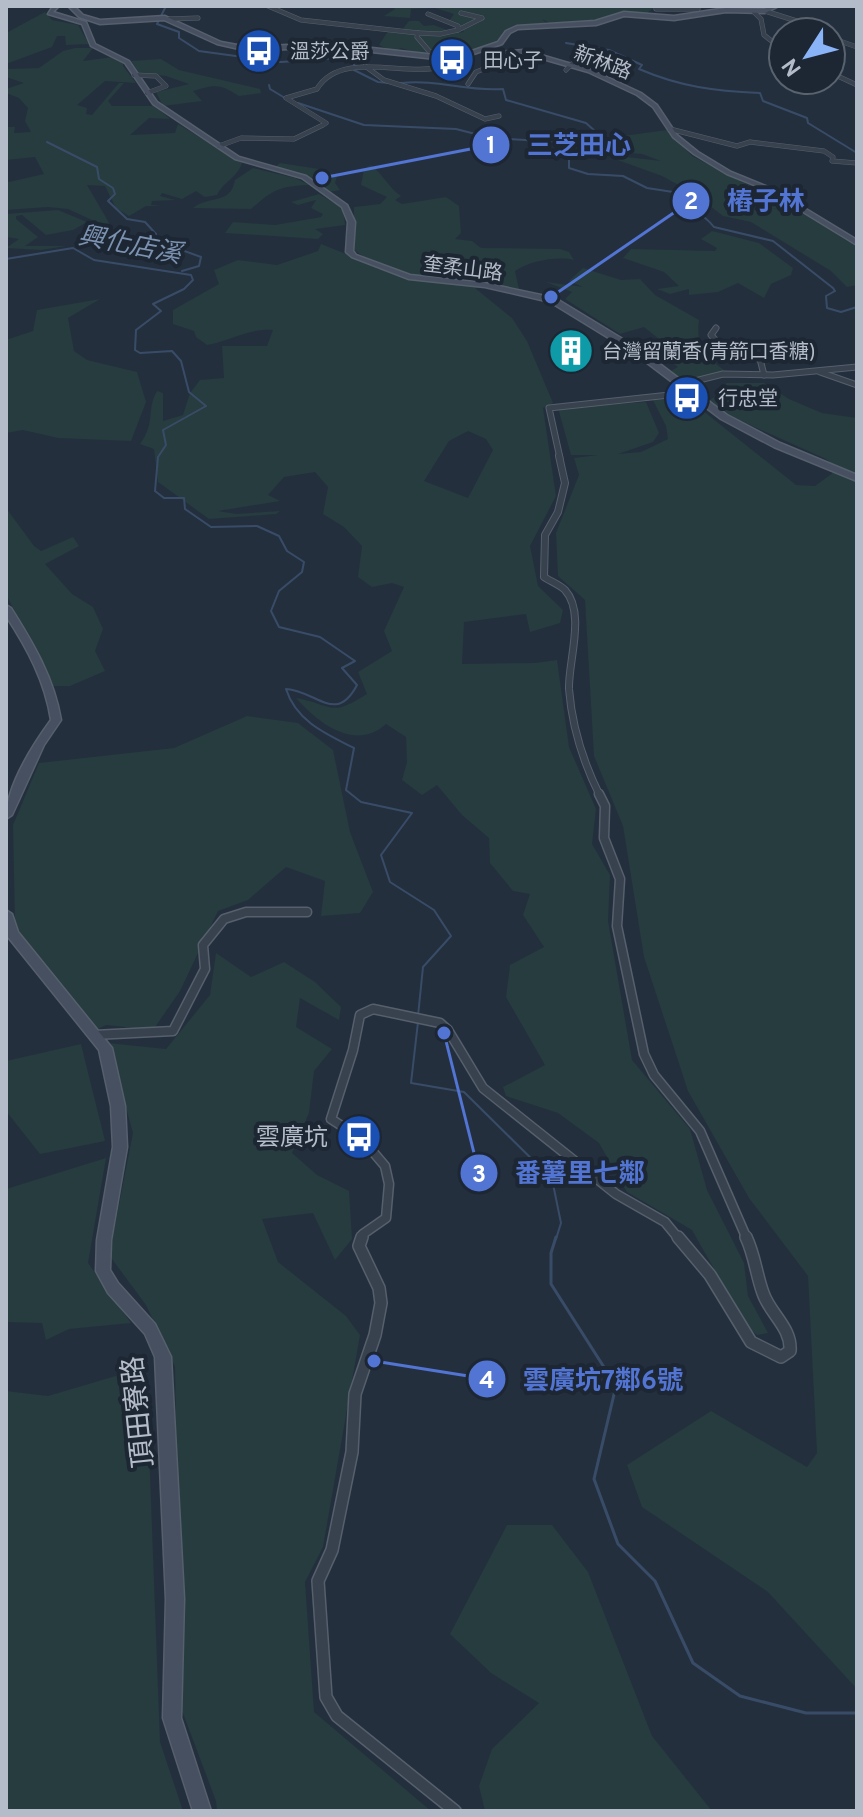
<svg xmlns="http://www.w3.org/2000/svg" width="863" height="1817" viewBox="0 0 863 1817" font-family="Overpass,'Noto Sans TC',sans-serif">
<rect width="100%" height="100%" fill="#242f3e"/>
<g fill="#263c3f" fill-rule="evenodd">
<path d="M 392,6 L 656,6 L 645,15 L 619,13 L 608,19 L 582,24 L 554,25 L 542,19 L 547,24 C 528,26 506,23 501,45 C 467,53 435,60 401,48 L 393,52 L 379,45 L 388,31 L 401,31 L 409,21 L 419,21 L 424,26 L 434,25 L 447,30 L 448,34 L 464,32 L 458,24 L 449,21 L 454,14 L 435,8 L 411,9 L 410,18 L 384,16 L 395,9 Z"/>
<path d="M 45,12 L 52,20 L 78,25 L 89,44 L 66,45 L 65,36 L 57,36 L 52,47 L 6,64 L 6,33 Z"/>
<path d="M 75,48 L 93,48 L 83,61 L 113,57 L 123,62 L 123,66 L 136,83 L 105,81 L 77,105 L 87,108 L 86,114 L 92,115 L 119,83 L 124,83 L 108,101 L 112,106 L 155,106 L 170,119 L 149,118 L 130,135 L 175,133 L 178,124 L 242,163 C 237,178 224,181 217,195 L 205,197 L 196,191 L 182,199 L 162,193 L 160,196 L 175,200 L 152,201 L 151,205 L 162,206 L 146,206 L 129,216 L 116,208 L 105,186 L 87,185 L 108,221 L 109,224 L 105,226 L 68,209 L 48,207 L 6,210 L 6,179 L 9,182 L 44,174 L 35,157 L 6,160 L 6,127 L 15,127 L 14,133 L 31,132 L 25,121 L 28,108 L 19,98 L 6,93 L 6,89 L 24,83 L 6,77 L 6,69 L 39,68 L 63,51 Z"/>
<path d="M 161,59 L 179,70 L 260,89 L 261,93 L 239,96 C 220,84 216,84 193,91 L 202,101 L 163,106 L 156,92 L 189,84 L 166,76 L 139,73 L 131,61 Z"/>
<path d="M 667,130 L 692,156 L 791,207 L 765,209 L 726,199 C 742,221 777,203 798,208 C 816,213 834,238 857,245 L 857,285 L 847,287 L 831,271 L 751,222 L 723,216 L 693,193 L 662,176 L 601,154 L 661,161 L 642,154 L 595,150 L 601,139 Z"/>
<path d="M 280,163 L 319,169 L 337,176 L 335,183 L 340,190 L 329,192 L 308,177 L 274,168 Z"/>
<path d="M 371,165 C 383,174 388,187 401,196 L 395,200 L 402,204 L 446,197 L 459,206 L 461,233 L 455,239 L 472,241 L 481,248 L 560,249 L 569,252 L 574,260 C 557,256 530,261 515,271 L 519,289 C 505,286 490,282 475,281 C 436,276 385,279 354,249 L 354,207 L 380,204 L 387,197 L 361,185 L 364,169 Z"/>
<path d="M 253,168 L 295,178 L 309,185 C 279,186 273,190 251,209 L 193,208 C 209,195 231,205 235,180 Z"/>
<path d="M 319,194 L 343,208 L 345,225 L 315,229 L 323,234 L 318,239 L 225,233 L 233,222 L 275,225 L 321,217 L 323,214 L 311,208 L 316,200 L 298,205 L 291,202 Z"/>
<path d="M 58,210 L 87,222 L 73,230 L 46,235 L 22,215 L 16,216 L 16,219 L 38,237 L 25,246 L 66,246 L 41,250 L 6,248 L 19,239 L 6,237 L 6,214 Z"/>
<path d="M 712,231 L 759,243 L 793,268 L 791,275 L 771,284 L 764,298 L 738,283 L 718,292 L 689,295 L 689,289 L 670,294 L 657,289 L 679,286 L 664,272 L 623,258 L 631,249 L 715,251 L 717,248 L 701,239 Z"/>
<path d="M 321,244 L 407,278 L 489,287 L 475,288 L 512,318 L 527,341 L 553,403 L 543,408 L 556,496 L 530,546 L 538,586 L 563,610 L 560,623 L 530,632 L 526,614 L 464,622 L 462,664 L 535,663 L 557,660 L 569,747 L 596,809 L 592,844 L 610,875 L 608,921 L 632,1060 L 690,1129 L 707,1190 L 744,1263 L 748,1296 L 768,1333 L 757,1335 L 747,1327 L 692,1230 L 627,1192 L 599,1143 L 558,1113 L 506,1096 L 503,1087 L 545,1065 L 506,997 L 510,965 L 544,947 L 523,915 L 530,894 L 513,891 L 490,863 L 489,838 L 462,815 L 437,785 L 422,795 L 402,780 L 407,762 L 406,737 L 386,724 C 355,752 318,723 296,698 C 334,705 329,718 367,694 L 358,672 L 392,651 L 384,631 L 404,587 L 392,583 L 372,587 L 358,577 L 362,546 L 344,527 L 323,514 L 328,487 L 315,472 L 284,477 L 268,495 L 280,501 L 218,511 L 236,514 L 280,511 L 276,514 L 209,519 L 158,482 L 154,449 L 140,444 C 156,422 146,410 157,391 L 163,393 L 163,421 L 183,415 L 190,393 L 200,380 L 224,378 L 222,346 L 267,346 L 273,330 C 249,328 230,341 207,345 L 196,337 L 194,331 L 173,324 L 173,310 L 219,284 L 214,270 L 238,260 L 277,265 L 318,251 ZM 468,431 L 486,439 L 493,450 L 468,498 L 424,481 L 449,441 Z"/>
<path d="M 583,268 L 621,280 L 640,279 L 655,295 L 699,320 C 697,342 699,348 720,356 L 716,364 L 725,371 L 679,381 L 669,372 L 678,367 L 663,355 L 654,357 L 652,354 L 669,347 L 644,327 L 620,334 L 565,299 L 572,292 L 546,282 L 583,287 L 569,281 Z"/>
<path d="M 100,299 L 68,318 L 74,351 L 87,360 L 137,372 L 146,402 L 131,441 L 58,438 L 23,430 L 6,433 L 6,340 L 33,331 L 37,310 Z"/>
<path d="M 726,383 L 764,383 L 789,399 L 822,413 L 857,418 L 857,1689 L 768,1592 L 642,1507 L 627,1465 L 711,1411 L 807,1467 L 817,1453 L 808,1276 L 749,1198 L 688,1091 L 644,957 L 623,826 L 594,756 L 585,600 L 558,576 L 556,533 L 579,475 L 574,458 L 598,455 L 571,455 L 558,408 L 646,402 L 659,433 L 653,442 L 618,454 L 641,452 L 668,439 L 666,426 L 653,400 L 687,398 L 796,485 L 815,486 L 838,469 L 826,459 L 728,415 L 710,400 L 727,388 Z"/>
<path d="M 6,508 L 34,546 L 41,551 L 73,537 L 79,546 L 45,564 L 72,594 L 93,607 L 103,629 L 95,651 L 105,671 L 70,686 L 52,686 L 6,594 Z"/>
<path d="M 247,716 L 298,723 L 333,750 L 350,832 L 373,892 L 360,913 L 321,916 L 325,881 L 286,867 L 248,900 L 218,911 L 180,991 L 153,1030 L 106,1025 L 92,1032 L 15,926 L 13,825 L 39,763 L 174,748 Z"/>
<path d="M 216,953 L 251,977 L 284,962 L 315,982 L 341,1007 L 339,1020 L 300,998 L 296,1027 L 332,1049 L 314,1071 L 309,1113 L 292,1153 L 317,1175 L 349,1191 L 352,1239 L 335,1260 L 313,1213 L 262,1219 L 278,1262 L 346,1316 L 360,1335 L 323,1547 L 305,1582 L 314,1712 L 431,1811 L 217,1811 L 216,1801 L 181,1708 L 175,1367 L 146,1305 L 109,1255 L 133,1133 L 108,1043 L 166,1049 L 210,995 Z"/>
<path d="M 81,1044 L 105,1141 L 40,1154 L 6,1111 L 6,1061 Z"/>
<path d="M 106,1158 L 88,1263 L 131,1323 L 69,1329 L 46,1340 L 42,1323 L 6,1322 L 6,1189 Z"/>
<path d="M 146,1367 L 160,1742 L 183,1811 L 7,1811 L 6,1391 L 48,1396 Z"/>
<path d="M 507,1525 L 552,1525 L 588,1572 L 652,1736 L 712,1811 L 485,1811 L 479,1786 L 492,1749 L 539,1703 L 491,1673 L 450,1634 Z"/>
</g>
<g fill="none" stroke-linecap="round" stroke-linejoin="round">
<g stroke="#394c67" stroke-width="2">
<path d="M 166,6 L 157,24 L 179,32 L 179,38 L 199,51 L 281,62 L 339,58 L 352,62 L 356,67 L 354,70 L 378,82 L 390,83"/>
<path d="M 566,43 L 609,50 L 642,65 L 639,69 C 681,87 715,91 760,93 L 763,101 L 807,118 L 808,123 L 857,153"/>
<path d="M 401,83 C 439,79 466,92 503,89 L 506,100 L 586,123 L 596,132 L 588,137 L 591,142 L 579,144 L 582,151 L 569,156 L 569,168 L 588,174 L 623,176 L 647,188 L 673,192 C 688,211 701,210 714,227 L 773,241 L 833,288 L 835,291 L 826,296 L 827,308 L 841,312 L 857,307"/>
<path d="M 269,85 L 270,89 L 285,98"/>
<path d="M 298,103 L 364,125 L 456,129 L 491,138 L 577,143"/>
<path d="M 47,142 L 97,167 L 99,179 L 113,188 L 115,194 L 108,201 L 127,219 L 145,222 L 156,234 L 154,240 L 201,257 L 199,266 L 182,271"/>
<path d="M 6,259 L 73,248 L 94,260 L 191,275 L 193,280 L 184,289 L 153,304 L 161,311 L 136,330 L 135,350 L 140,353 L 172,351 L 181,361 L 189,392 L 206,406 L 163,430 L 166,445 L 158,457 L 155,491 L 164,498 L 184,498 L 185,509 L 211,527 L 257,526 L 279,536 L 287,551 L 304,562 L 302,572 L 279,591 L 271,611 L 279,627 L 320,637 L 355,661 L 342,668 L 357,685 C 336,725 317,691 286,689 C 296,721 326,734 354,748 L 346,790 L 361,802 L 412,813 L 381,855 L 390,882 L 434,910 L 451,936 L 423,967 L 418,1016"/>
<path d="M 418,1022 L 411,1083 L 464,1092 L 552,1179 L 561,1223 L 556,1239"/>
</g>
<path stroke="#394c67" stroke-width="3" d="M 556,1237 L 551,1253 L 551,1284 L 616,1386 L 594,1479 L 618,1544 L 655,1581 L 693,1663 L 740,1696 L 806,1713 L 857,1713"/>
<g stroke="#565f6c" stroke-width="5">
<g id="street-far4">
<path d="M 268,6 L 301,20 L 418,33 L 417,37 L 429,51 L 445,57"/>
<path d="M 656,6 L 656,9 L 698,9"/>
<path d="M 753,11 L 761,19 L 764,35 L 783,50"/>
<path d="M 765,11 L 803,23 L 816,32"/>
<path d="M 169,19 L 198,18"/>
<path d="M 458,30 L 482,18 L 461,13"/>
<path d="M 418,33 L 440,34 L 458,30 L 458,26 L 428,14"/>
<path d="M 831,38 L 857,47"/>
<path d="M 365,66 L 384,80 L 436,96 L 485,119 L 499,116"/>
<path d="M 566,70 L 576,60 L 600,58 L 611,69 L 602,76"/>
<path d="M 831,73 L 857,85"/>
<path d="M 134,75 L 156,76 L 166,86 L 147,93"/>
<path d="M 468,84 L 476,72 L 489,67 L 502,51"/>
<path d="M 670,129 L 737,146 L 750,142 L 824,151 L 833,157 L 832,161 L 857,163"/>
<path d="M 219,146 L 241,138 L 294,139 L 323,125 L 326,123 L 286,98 L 317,89 C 339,51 402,75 436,68 C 446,67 456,62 466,59"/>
</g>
</g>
<g stroke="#565f6c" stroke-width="7">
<g id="street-far3">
<path d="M 716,328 L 711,335 L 718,343 L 760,359 L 764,375"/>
<path d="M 820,372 L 857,385"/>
<path d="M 679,385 L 723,374 L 773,375 L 857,367"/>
<path d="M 560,458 L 549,408 L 688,393"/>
</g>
</g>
<g stroke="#565f6c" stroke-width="8">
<path id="street-far2" d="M 559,456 L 565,483 L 558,512 L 545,535 L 544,577 C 550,581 560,585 565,590 C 586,613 568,662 569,689 C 572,727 583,762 600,796"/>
</g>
<g stroke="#565f6c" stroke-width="11">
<g id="street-far1">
<path d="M 599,794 L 605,806 L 604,838 L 620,879 L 617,926 L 644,1054 L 654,1075 L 700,1131 L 747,1239"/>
<path d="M 94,1035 L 173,1031 L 205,969 L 203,945 L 224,919 L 246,912 L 307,912"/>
<path d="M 361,1239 L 363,1234 L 386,1218 L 389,1184 L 385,1166 L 362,1139 L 331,1119 L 353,1050 L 360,1015 L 373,1009 L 440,1023 L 448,1030 L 483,1088 L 616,1194 L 665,1222 L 679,1239"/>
</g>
</g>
<g stroke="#565f6c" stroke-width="14">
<g id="street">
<path d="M 362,1237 L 359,1246 L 379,1288 L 381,1303 L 375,1335 L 355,1394 L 352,1452 L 332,1550 L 318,1581 L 326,1697 L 337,1716 L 455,1811"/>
<path d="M 678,1237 L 710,1275 L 751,1342 L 781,1357 L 790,1351 C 792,1328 770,1314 763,1293 C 756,1274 755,1256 746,1237"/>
</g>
</g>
<g stroke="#565f6c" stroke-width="3">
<g id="secondary">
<path d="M 53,6 L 59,6 L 53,12 L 86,22 L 95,44 L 129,61 L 157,102 L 239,157 L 306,176 L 347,205 L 355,222 L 353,251 L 356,255 L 410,275 L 485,283 L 555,298 L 644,352 L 727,415 L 780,443 L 857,475 L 857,481 L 774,447 L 721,419 L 638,356 L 550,302 L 485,287 L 409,279 L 352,257 L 346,252 L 348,222 L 342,207 L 302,178 L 235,159 L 153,104 L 125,63 L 91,46 L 82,24 L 48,14 Z"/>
<path d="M 68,6 L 74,6 L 83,15 L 100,20 L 165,16 L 221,42 L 248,47 L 326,43 L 454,57 L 498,42 L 506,31 L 517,26 L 595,21 L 624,12 L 674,16 L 726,8 L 764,9 L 772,6 L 779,6 L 765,13 L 726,12 L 674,20 L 624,16 L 596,25 L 518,29 L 510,33 L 502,44 L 454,61 L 326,47 L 248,51 L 217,44 L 164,20 L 100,24 L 79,17 Z"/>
<path d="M 524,50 L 592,70 L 641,93 L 657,105 L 677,135 L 698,152 L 731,172 L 773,189 L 857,240 L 857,245 L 769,191 L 727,174 L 694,154 L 673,137 L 653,107 L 637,95 L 588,72 L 522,53 L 487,55 L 484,53 Z"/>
<path d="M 6,605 L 11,608 C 33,643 54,678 61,720 L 44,745 L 12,815 L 6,819 C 6,787 32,746 51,720 C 45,681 27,648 6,616 Z"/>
<path d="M 6,910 L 12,914 L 18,932 L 112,1048 L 125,1106 L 127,1147 L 111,1240 L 110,1270 L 118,1283 L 155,1324 L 171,1357 L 184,1599 L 181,1718 L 211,1811 L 193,1811 L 163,1718 L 166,1599 L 155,1357 L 145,1334 L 108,1293 L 96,1271 L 97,1240 L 113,1147 L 111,1106 L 99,1050 L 8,937 Z"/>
</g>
</g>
<use href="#street-far4" stroke="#38414e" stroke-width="4"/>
<use href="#street-far3" stroke="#38414e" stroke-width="5"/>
<use href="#street-far2" stroke="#38414e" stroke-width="6"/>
<use href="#street-far1" stroke="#38414e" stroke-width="8"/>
<use href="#street" stroke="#38414e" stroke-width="11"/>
<use href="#secondary" fill="#465061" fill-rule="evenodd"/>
</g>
<defs>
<g id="bus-disc" transform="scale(2.3)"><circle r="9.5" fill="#1a4fb4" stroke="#1d2633"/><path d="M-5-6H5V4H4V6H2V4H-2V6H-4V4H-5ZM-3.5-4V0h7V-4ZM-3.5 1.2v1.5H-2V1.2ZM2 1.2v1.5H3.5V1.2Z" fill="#fff"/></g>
<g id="building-disc" transform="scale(2.3)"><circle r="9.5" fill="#0f9aa8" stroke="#1d2633"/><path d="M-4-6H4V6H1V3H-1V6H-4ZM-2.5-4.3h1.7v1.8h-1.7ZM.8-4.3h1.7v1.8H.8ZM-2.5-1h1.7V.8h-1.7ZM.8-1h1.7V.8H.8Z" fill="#fff"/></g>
</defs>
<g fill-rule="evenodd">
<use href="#bus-disc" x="259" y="51"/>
<use href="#bus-disc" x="452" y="60"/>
<use href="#building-disc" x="571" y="351"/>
<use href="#bus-disc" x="687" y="398"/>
<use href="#bus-disc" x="359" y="1137"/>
</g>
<g text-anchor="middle" stroke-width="8" stroke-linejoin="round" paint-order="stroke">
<g font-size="20" fill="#b4bcc9" stroke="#1d2633" text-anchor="start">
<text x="290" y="58">溫莎公爵</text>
<text x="483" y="67">田心子</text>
<text x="602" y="358">台灣留蘭香(青箭口香糖)</text>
<text x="718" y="405">行忠堂</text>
</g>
<g font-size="20" fill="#b4bcc9" stroke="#1d2633">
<text transform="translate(603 62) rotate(21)" y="7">新林路</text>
<text transform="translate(463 268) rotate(7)" y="7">奎柔山路</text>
</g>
<g font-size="24" fill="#b4bcc9" stroke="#1d2633" text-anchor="end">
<text x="328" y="1145">雲廣坑</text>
</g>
<g font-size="26" font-style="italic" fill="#7c92b1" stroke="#1d2633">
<text transform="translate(130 244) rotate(11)" y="9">興化店溪</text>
</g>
<g font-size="28" fill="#b4bcc9" stroke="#1d2633">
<text transform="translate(137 1412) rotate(-96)" y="10">頂田寮路</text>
</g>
</g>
<path fill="none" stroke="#5274d3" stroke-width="3" d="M322 178L491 145M551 297L691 201M444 1033L479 1173M374 1361L487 1379"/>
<g fill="#5274d3" stroke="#1d2633" stroke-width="3">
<circle cx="322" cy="178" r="8"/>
<circle cx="551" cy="297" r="8"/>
<circle cx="444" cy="1033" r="8"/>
<circle cx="374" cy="1361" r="8"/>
<circle cx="491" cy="145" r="20"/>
<circle cx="691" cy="201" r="20"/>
<circle cx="479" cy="1173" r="20"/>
<circle cx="487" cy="1379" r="20"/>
</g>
<g font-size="24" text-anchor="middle" font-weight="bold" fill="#fff">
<text x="491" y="153">1</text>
<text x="691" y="209">2</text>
<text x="479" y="1182">3</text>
<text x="487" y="1388">4</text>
</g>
<g font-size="26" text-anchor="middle" font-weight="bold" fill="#5274d3" stroke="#1d2633" stroke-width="8" stroke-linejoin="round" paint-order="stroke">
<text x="579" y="154">三芝田心</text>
<text x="766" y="210">樁子林</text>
<text x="580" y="1182">番薯里七鄰</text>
<text x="603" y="1389">雲廣坑7鄰6號</text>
</g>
<rect width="863" height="1817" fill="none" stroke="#b4bcc9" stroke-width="16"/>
<g transform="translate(807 56) rotate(234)"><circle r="38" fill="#1d2633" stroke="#59626f" stroke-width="2"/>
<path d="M0-6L14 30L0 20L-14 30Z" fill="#8ab4f8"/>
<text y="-12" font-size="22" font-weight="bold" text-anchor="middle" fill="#b4bcc9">N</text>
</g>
</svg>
